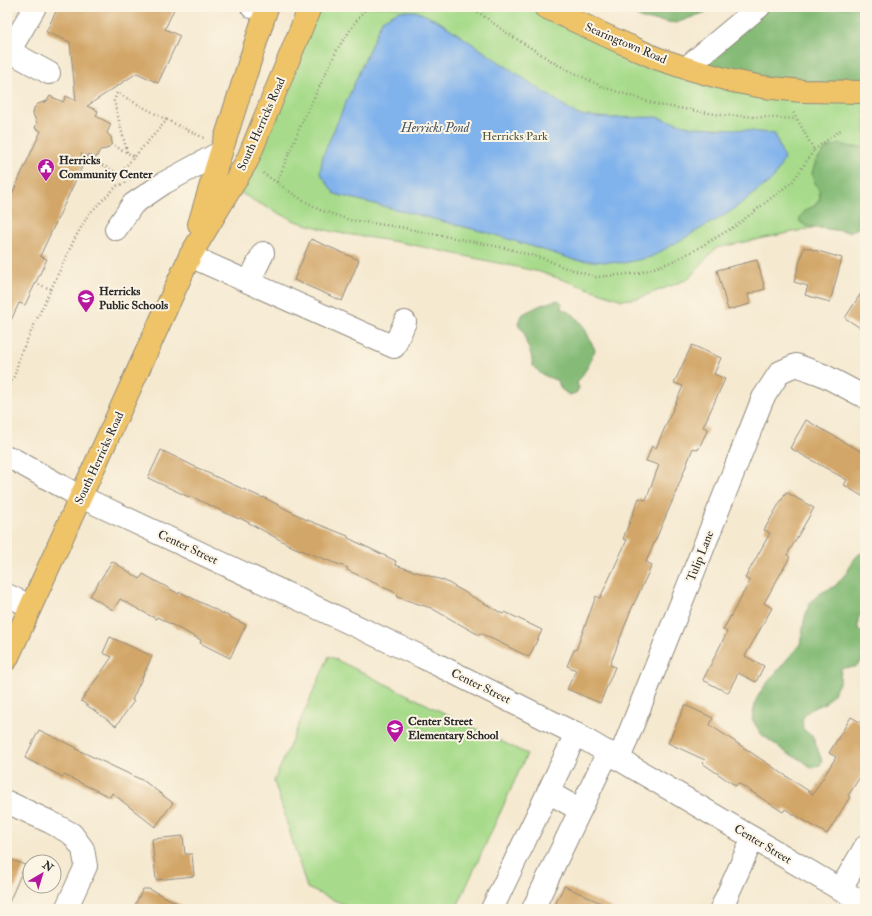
<svg xmlns="http://www.w3.org/2000/svg" width="872" height="916" viewBox="0 0 872 916" font-family="'IM FELL Double Pica',serif">
<rect width="100%" height="100%" fill="#fcf5e5"/>
<filter id="ink" filterUnits="userSpaceOnUse"><feTurbulence type="fractalNoise" baseFrequency=".025" numOctaves="2"/><feDisplacementMap in="SourceGraphic" scale="8" xChannelSelector="R" yChannelSelector="G"/><feConvolveMatrix kernelMatrix="1 2 1 2 8 2 1 2 1" color-interpolation-filters="sRGB"/></filter>
<filter id="wash" filterUnits="userSpaceOnUse"><feTurbulence type="fractalNoise" baseFrequency=".012" numOctaves="4" result="noise"/><feDisplacementMap in="SourceGraphic" scale="16" xChannelSelector="R" yChannelSelector="G"/><feGaussianBlur stdDeviation="0.9" result="paint"/><feColorMatrix in="noise" values="0 0 0 0 0 0 0 0 0 0 0 0 0 0 0 0 0 1.4 0 .05"/><feComposite in="paint" operator="in"/></filter>
<g filter="url(#wash)">
<rect width="100%" height="100%" fill="#f5e9d0"/>
<g fill="#a7db8b" stroke="#69835b">
<path d="M 310,7 L 545,7 L 656,58 L 865,92 L 865,217 L 716,248 L 688,279 L 673,285 L 639,298 L 622,300 L 540,272 L 404,243 L 333,232 L 295,221 L 256,202 L 231,187 Z"/>
<path d="M 329,656 L 527,754 L 456,909 L 354,909 L 307,888 L 274,781 Z"/>
</g>
<g fill="#85bb77" stroke="#587351">
<path d="M 622,7 L 709,7 L 706,12 L 676,23 L 642,19 Z"/>
<path d="M 759,7 L 865,7 L 865,92 L 686,68 Z"/>
<path d="M 840,144 L 852,147 L 865,147 L 865,225 L 849,232 L 806,226 L 800,222 L 800,217 L 806,210 L 814,206 L 820,199 L 819,190 L 814,181 L 812,173 L 816,161 L 827,148 Z"/>
<path d="M 558,300 L 562,303 L 561,308 L 574,315 L 584,327 L 595,350 L 587,368 L 577,383 L 579,388 L 576,393 L 569,395 L 561,389 L 558,381 L 541,374 L 533,366 L 531,354 L 526,342 L 524,331 L 519,327 L 518,322 L 523,314 L 543,304 Z"/>
<path d="M 863,553 L 865,555 L 865,608 L 858,619 L 858,629 L 865,634 L 865,659 L 855,667 L 841,668 L 840,681 L 834,693 L 824,704 L 815,707 L 806,713 L 802,720 L 803,729 L 813,737 L 822,761 L 820,765 L 812,768 L 803,761 L 787,753 L 761,734 L 752,719 L 756,700 L 763,688 L 800,644 L 805,617 L 810,602 L 821,593 L 835,586 L 848,571 L 851,563 L 859,554 Z"/>
</g>
<path fill="#80b2ec" stroke="#566e8c" d="M 399,11 L 416,11 L 440,22 L 578,115 L 609,118 L 656,117 L 693,127 L 736,129 L 775,134 L 784,159 L 774,178 L 730,212 L 651,257 L 624,263 L 575,260 L 492,234 L 335,194 L 329,186 L 320,173 L 323,155 L 382,20 Z"/>
<g id="blocks">
<g fill="#d2a668">
<path d="M 58,7 L 175,7 L 165,29 L 180,36 L 158,83 L 137,73 L 87,106 L 98,111 L 96,116 L 111,124 L 107,133 L 111,137 L 112,143 L 108,148 L 106,149 L 100,150 L 96,158 L 88,154 L 40,256 L 47,259 L 25,305 L 19,303 L 7,329 L 7,205 L 41,131 L 35,128 L 37,123 L 33,114 L 34,108 L 38,104 L 47,101 L 50,96 L 63,102 L 66,96 L 76,101 L 70,42 L 46,32 Z"/>
<path d="M 311,239 L 359,260 L 342,301 L 294,280 Z"/>
<path d="M 804,247 L 842,258 L 830,302 L 805,295 L 808,286 L 794,282 Z"/>
<path d="M 757,260 L 765,289 L 748,294 L 750,304 L 728,310 L 717,270 Z"/>
<path d="M 865,287 L 865,331 L 845,318 Z"/>
<path d="M 692,345 L 721,358 L 714,374 L 725,379 L 703,427 L 708,429 L 698,450 L 693,448 L 674,497 L 646,562 L 652,565 L 630,612 L 610,665 L 615,667 L 600,703 L 567,689 L 576,670 L 567,666 L 574,650 L 576,650 L 596,596 L 600,598 L 627,540 L 623,539 L 639,498 L 646,500 L 659,465 L 646,461 L 652,446 L 656,448 L 683,386 L 674,383 Z"/>
<path d="M 806,420 L 865,454 L 865,498 L 844,485 L 847,480 L 790,448 Z"/>
<path d="M 161,450 L 214,476 L 263,498 L 263,497 L 305,519 L 348,536 L 348,538 L 396,561 L 395,565 L 445,581 L 503,614 L 505,612 L 542,630 L 529,657 L 480,633 L 479,635 L 431,608 L 397,597 L 398,594 L 347,570 L 348,568 L 293,547 L 240,518 L 239,519 L 190,496 L 189,497 L 148,478 Z"/>
<path d="M 786,492 L 814,508 L 787,555 L 790,557 L 764,603 L 772,608 L 745,656 L 764,666 L 756,682 L 738,673 L 728,693 L 703,680 L 727,632 L 723,630 L 750,581 L 745,578 L 770,533 L 764,530 Z"/>
<path d="M 112,561 L 140,579 L 143,574 L 179,594 L 180,592 L 246,625 L 230,658 L 200,643 L 201,640 L 157,617 L 156,619 L 120,599 L 113,610 L 90,596 Z"/>
<path d="M 110,637 L 152,656 L 132,700 L 134,701 L 116,726 L 81,701 L 112,657 L 103,653 Z"/>
<path d="M 685,705 L 713,718 L 710,725 L 813,794 L 836,757 L 829,753 L 851,717 L 865,725 L 865,769 L 848,796 L 850,797 L 827,834 L 785,809 L 783,812 L 738,783 L 736,786 L 702,763 L 705,760 L 668,743 Z"/>
<path d="M 39,730 L 77,748 L 76,749 L 144,781 L 173,803 L 155,827 L 112,793 L 110,797 L 64,775 L 63,777 L 25,758 Z"/>
<path d="M 183,836 L 185,854 L 192,854 L 194,876 L 156,880 L 152,839 Z"/>
<path d="M 7,858 L 25,865 L 7,907 Z"/>
<path d="M 564,886 L 614,909 L 553,909 Z"/>
<path d="M 143,889 L 149,889 L 189,909 L 133,909 Z"/>
</g>
</g>
</g>
<g filter="url(#ink)">
<use href="#blocks" fill-opacity="0" stroke="#908a7e" stroke-width="1"/>
<g fill="none" stroke-linecap="round" stroke-linejoin="round">
<g stroke="#908a7e" stroke-width="24">
<g id="minor">
<path d="M 252,7 L 266,10"/>
<path d="M 9,51 L 49,73"/>
<path d="M 7,55 L 35,7"/>
<path d="M 686,68 L 759,7"/>
<path d="M 116,229 L 133,204 L 164,183 L 221,152"/>
<path d="M 190,256 L 394,347 L 405,322"/>
<path d="M 249,282 L 263,253"/>
<path d="M 11,458 L 81,497 L 422,657 L 576,734 L 865,904"/>
<path d="M 7,595 L 30,606"/>
<path d="M 619,759 L 763,398 L 780,372 L 796,365 L 823,375 L 865,397"/>
<path d="M 548,792 L 580,810"/>
<path d="M 7,802 L 50,822 L 72,834 L 83,849 L 86,866 L 66,909"/>
<path d="M 840,890 L 865,847"/>
<path d="M 492,909 L 576,734"/>
<path d="M 533,909 L 608,752"/>
<path d="M 721,909 L 753,838"/>
</g>
</g>
<g stroke="#908a7e" stroke-width="24">
<g id="major">
<path d="M 545,7 L 607,36 L 656,58 L 686,68 L 732,81 L 763,87 L 802,91 L 865,92"/>
<path d="M 199,224 L 221,152 L 267,7"/>
<path d="M 7,659 L 190,256 L 247,161 L 310,7"/>
</g>
</g>
<g stroke="#908a7e" stroke-width="2.5" stroke-dasharray="1 3" stroke-linecap="butt">
<path d="M 471,7 L 507,33 L 558,65 L 603,87 L 659,105 L 721,115 L 797,119"/>
<path d="M 111,144 L 135,157"/>
<path d="M 814,150 L 842,129"/>
<path d="M 127,152 L 114,101 L 117,93 L 167,120"/>
<path d="M 81,154 L 131,180"/>
<path d="M 263,173 L 293,194 L 320,210 L 350,220 L 399,227 L 505,248 L 545,259 L 563,267 L 596,277 L 640,273 L 671,262 L 695,250 L 737,225 L 793,181 L 806,162 L 814,150 L 792,110"/>
<path d="M 119,174 L 167,120 L 204,138"/>
<path d="M 277,182 L 303,120 L 338,48 L 362,13 L 368,7"/>
<path d="M 35,283 L 51,289"/>
<path d="M 7,392 L 15,374 L 20,355 L 74,240 L 88,215 L 117,186 L 127,182"/>
</g>
<use href="#minor" stroke="#fff" stroke-width="22"/>
<use href="#major" stroke="#efc469" stroke-width="22"/>
</g>
</g>
<defs>
<g id="civic-pin" transform="scale(0.9)"><path d="M0 17L-7.5 6A9.5 9.5 0 1 1 7.5 6Z" fill="#b5179e" stroke="#fcf5e5"/><path d="M-.6-6.5H3V-4.5H.6V-3L4-1V1h2V6H-6V1h2V-1L-.6-3ZM-1.2 2.5V6h2.4V2.5Z" fill="#fff"/></g>
<g id="school-pin" transform="scale(0.9)"><path d="M0 17L-7.5 6A9.5 9.5 0 1 1 7.5 6Z" fill="#b5179e" stroke="#fcf5e5"/><path d="M0-5L7-2L0 1L-7-2ZM-4 1L0 2.5L4 1V4Q0 6-4 4Z" fill="#fff"/></g>
</defs>
<g fill-rule="evenodd">
<use href="#civic-pin" x="46" y="167"/>
<use href="#school-pin" x="86" y="298"/>
<use href="#school-pin" x="395" y="728"/>
</g>
<g text-anchor="middle" stroke-width="4" stroke-linejoin="round" paint-order="stroke">
<g font-size="12" fill="#2b2b2b" stroke="#fcf5e5">
<text transform="translate(626 43) rotate(23)" y="4">Searingtown Road</text>
<text transform="translate(261 124) rotate(-66)" y="4">South Herricks Road</text>
<text transform="translate(99 458) rotate(-65)" y="4">South Herricks Road</text>
<text transform="translate(188 547) rotate(25)" y="4">Center Street</text>
<text transform="translate(700 556) rotate(-68)" y="4">Tulip Lane</text>
<text transform="translate(481 686) rotate(26)" y="4">Center Street</text>
<text transform="translate(763 844) rotate(31)" y="4">Center Street</text>
</g>
<g font-size="12" fill="#4a5743" stroke="#fcf5e5">
<text x="515" y="140">Herricks Park</text>
</g>
<g font-size="12" font-weight="bold" fill="#2b2b2b" stroke="#fcf5e5" text-anchor="start">
<text x="59" y="164">Herricks<tspan x="59" dy="14">Community Center</tspan></text>
<text x="99" y="295">Herricks<tspan x="99" dy="14">Public Schools</tspan></text>
<text x="408" y="725">Center Street<tspan x="408" dy="14">Elementary School</tspan></text>
</g>
<g font-size="13" font-style="italic" fill="#445465" stroke="#fcf5e5">
<text x="435" y="132">Herricks Pond</text>
</g>
</g>
<rect width="872" height="916" fill="none" stroke="#fcf5e5" stroke-width="24"/>
<g transform="translate(42 874) rotate(38)"><circle r="19" fill="#fcf5e5" stroke="#a8a49b"/>
<path d="M0-3L7 15L0 10L-7 15Z" fill="#b5179e"/>
<text y="-6" font-size="11" font-weight="bold" text-anchor="middle" fill="#2b2b2b">N</text>
</g>
</svg>
